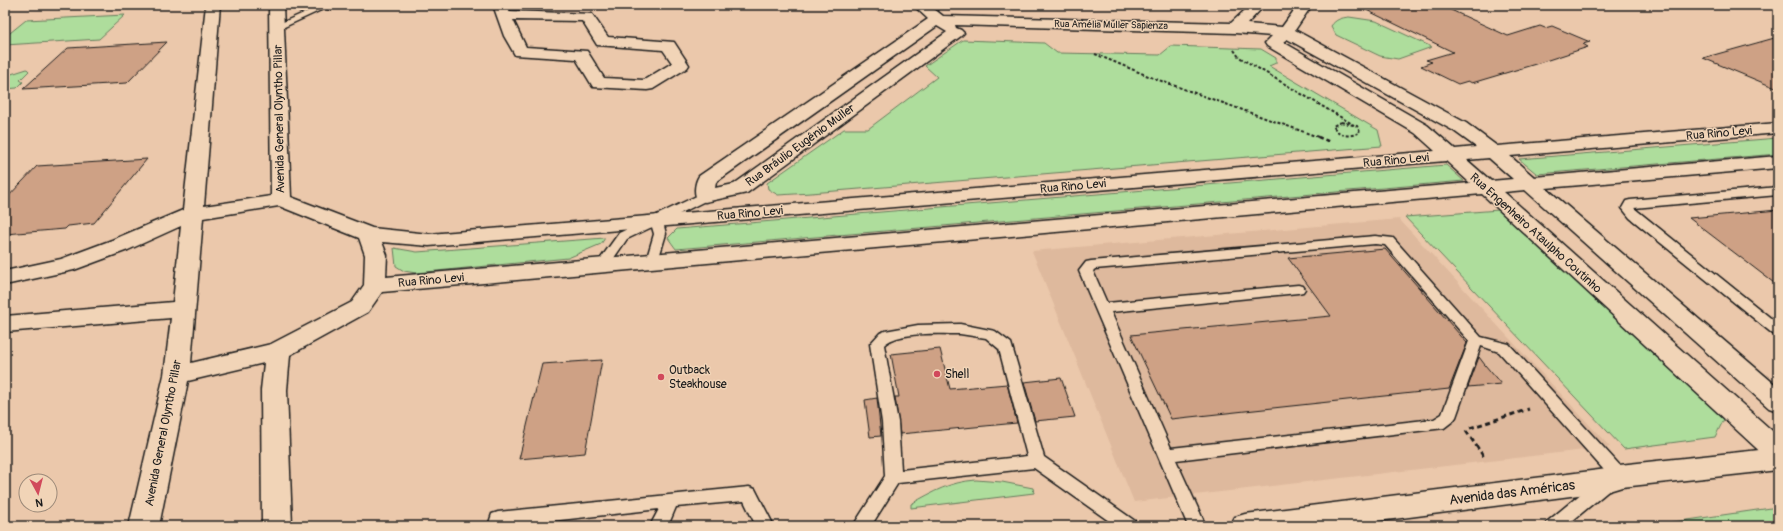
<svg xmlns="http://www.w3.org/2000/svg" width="1783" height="531" viewBox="0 0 1783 531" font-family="Pangolin,sans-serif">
<rect width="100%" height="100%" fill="#ebc8ab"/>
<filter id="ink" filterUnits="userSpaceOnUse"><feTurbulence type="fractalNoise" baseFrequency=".025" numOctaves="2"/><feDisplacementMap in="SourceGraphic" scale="8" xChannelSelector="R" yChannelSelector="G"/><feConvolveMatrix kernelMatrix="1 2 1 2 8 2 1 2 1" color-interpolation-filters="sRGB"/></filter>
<g filter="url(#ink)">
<path fill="#deb99d" d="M 1399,219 L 1610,447 L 1134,502 L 1032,251 Z"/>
<g fill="#aedd9c" stroke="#657c5c">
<path d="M 125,15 L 99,39 L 5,45 L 5,37 L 26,20 Z"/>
<path d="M 1349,17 L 1376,21 L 1432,47 L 1398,59 L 1380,56 L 1336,35 L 1331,26 C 1336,19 1341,18 1349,17 Z"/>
<path d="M 963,40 L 1044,43 L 1057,53 L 1160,55 L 1171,46 L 1261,49 L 1276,58 L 1276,63 L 1269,66 L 1378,130 L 1382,146 L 811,193 L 778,195 L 768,189 L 767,183 L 844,129 L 868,129 L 937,77 L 925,66 Z"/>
<path d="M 27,69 L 29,71 L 20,80 L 23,82 L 17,88 L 5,89 L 5,76 Z"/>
<path d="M 1778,138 L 1778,154 L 1537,174 L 1519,159 Z"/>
<path d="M 1446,165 L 1464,181 L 676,249 L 668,238 L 677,229 Z"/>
<path d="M 1499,210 L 1724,419 L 1715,437 L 1624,449 L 1405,217 Z"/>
<path d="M 605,238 L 601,244 L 568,258 L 416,273 L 404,271 L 396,266 L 394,248 L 417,252 Z"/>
<path d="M 976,480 L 1002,482 L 1033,488 L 1034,493 L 911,508 L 911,504 C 934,491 950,482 976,480 Z"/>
<path d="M 1778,507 L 1778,526 L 1648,526 L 1653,525 Z"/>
</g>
<g fill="#cea185" stroke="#1c1c1c">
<path d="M 1356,5 L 1440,5 L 1508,36 L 1540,26 L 1545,28 L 1552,26 L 1590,42 L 1583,44 L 1588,47 L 1539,63 L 1472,83 L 1468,81 L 1458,84 L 1421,66 L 1432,62 L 1426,60 L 1453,52 Z"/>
<path d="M 1778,37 L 1778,89 L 1703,58 Z"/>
<path d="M 167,42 L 127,83 L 23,89 L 68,48 Z"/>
<path d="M 147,159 L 94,223 L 68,226 L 65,229 L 5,234 L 5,200 L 37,166 Z"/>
<path d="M 1778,210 L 1778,286 L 1689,218 Z"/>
<path d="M 1385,249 L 1467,343 L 1449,389 L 1171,419 L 1131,335 L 1331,316 L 1288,258 Z"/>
<path d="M 940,349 L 950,389 L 1007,384 L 1017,423 L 900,434 L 895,397 L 899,397 L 891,354 Z"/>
<path d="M 1479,357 L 1485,365 L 1501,384 L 1468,387 Z"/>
<path d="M 602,360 L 585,453 L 519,459 L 542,364 Z"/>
<path d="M 1061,378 L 1075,417 L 1035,421 L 1024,382 Z"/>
<path d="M 877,398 L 881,436 L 870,437 L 865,400 Z"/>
</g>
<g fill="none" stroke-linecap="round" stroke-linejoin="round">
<g stroke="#1c1c1c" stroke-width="3">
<g id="lane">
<path d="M 311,5 L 332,5 L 280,29 L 274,29 L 272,27 L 315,8 Z"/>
<path d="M 1778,187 L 1778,195 L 1634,208 L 1778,324 L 1778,336 L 1773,334 L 1630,218 L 1622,208 L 1626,201 L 1630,200 Z"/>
<path d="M 705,192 L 709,193 L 711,196 L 709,199 L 663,222 L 666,234 L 657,264 L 647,264 L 646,261 L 654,234 L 652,227 L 627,239 L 607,268 L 597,268 L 596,265 L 619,233 Z"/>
<path d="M 1375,236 L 1393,238 L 1481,337 L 1509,344 L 1625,471 L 1627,476 L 1625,481 L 1619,483 L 1613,480 L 1614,483 L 1612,488 L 1566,526 L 1545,526 L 1548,521 L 1600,478 L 1606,476 L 1611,478 L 1499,352 L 1481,346 L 1456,417 L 1453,421 L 1444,428 L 1176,460 L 1206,526 L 1188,526 L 1079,271 L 1086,262 L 1091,261 ZM 1375,244 L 1385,245 L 1469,341 L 1442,414 L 1434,419 L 1171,448 L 1111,312 L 1298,293 L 1303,292 L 1305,289 L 1303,286 L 1298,285 L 1107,303 L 1093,271 L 1095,269 Z"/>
<path d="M 960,324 L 995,331 L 1011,343 L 1044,457 L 1135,521 L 1138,526 L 1116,526 L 1034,468 L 898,483 L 871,526 L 853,526 L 885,476 L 882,422 L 870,344 L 880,333 L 885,331 L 918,325 ZM 960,334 L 986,338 L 999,349 L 1027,456 L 901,470 L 898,422 L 884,345 C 898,331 940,334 960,334 Z"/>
<path d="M 749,487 L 755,489 L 774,526 L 756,526 L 744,501 L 676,507 L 668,526 L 650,526 L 659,509 L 506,526 L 488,526 L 492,514 L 498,512 Z"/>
</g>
</g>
<g stroke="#1c1c1c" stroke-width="3">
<g id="street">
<path d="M 206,5 L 220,5 L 204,206 L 271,196 L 269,5 L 283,5 L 291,197 L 372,228 L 429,234 L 1435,151 L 1415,133 L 1267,46 L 1265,43 L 1272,36 L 1235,33 L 955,25 L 956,28 L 961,30 L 964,33 L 961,36 L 747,193 L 705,202 L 698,200 C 693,194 695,182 699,176 L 928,19 L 913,5 L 929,5 L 943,16 L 1231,23 L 1245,10 L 1241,5 L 1258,5 L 1261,9 L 1247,24 L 1282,27 L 1298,5 L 1312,5 L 1295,30 L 1466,123 L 1497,146 L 1778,123 L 1778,133 L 1510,156 L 1534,177 L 1778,156 L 1778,168 L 1546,188 L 1778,387 L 1778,411 L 1769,408 L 1525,190 L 1504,192 L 1778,436 L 1778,463 L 1768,459 L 1482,194 L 382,292 L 368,312 L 290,355 L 287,390 L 292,526 L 262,526 L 261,390 L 264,363 L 188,381 L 159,526 L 129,526 L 164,375 L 171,318 L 5,332 L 5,316 L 173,302 L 181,226 L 128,250 L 74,270 L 5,285 L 5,271 L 61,259 L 112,240 L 183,210 ZM 937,26 L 947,32 L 734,184 L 715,188 L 716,182 ZM 1287,39 L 1454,131 L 1476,147 L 1455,149 L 1427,125 L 1283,42 ZM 1489,158 L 1513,179 L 1491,181 L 1467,160 ZM 1446,161 L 1470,183 L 386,277 L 387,255 L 382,242 L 429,246 ZM 279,206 L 359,238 L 365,255 L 364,285 L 352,302 L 271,344 L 191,363 L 203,218 Z"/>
<path d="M 321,5 L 336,5 L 334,8 L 329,9 L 323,8 Z"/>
<path d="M 493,5 L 507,5 L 510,11 L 592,14 L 608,37 L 674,42 L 689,65 L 687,68 L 653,89 L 647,90 L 593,87 L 576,59 L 515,55 L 504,36 ZM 513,20 L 582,21 L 597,45 L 663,50 L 672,63 L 644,80 L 604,78 L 587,51 L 526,47 Z"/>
</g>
</g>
<g stroke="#1c1c1c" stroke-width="3">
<path id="secondary" d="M 1778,448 L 1778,470 L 1622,487 L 1609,491 L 1340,526 L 1230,526 L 1235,517 L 1245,514 L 1607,469 L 1619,465 Z"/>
</g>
<g stroke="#1c1c1c" stroke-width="2" stroke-dasharray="3 2" stroke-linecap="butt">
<path d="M 1234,50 L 1239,57 L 1354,125"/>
<path d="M 1095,54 L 1153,78 L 1321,138"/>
<path d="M 1341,122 L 1357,126 L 1360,132 C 1350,138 1339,136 1333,126 Z"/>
</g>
<path stroke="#1c1c1c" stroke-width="2.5" stroke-dasharray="4 3" stroke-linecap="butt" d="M 1318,137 L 1330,142"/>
<g stroke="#1c1c1c" stroke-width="3" stroke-dasharray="5 3.5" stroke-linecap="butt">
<path d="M 1470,428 L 1529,409"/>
<path d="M 1466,431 L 1484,457"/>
</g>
<use href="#lane" fill="#f1d4b7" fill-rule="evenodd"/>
<use href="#street" fill="#f1d4b7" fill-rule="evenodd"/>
<use href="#secondary" fill="#f1d4b7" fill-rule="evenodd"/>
</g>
</g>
<g fill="#d1495b" stroke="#f1d4b7" stroke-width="1.5">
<circle cx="937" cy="374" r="4"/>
<circle cx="661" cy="377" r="4"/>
</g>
<g text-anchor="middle" stroke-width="3" stroke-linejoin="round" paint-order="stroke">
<g font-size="10" fill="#1c1c1c" stroke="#f1d4b7">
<text transform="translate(1111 24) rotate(1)" y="4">Rua Amélia Muller Sapienza</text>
</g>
<g font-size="12" fill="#1c1c1c" stroke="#f1d4b7">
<text transform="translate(279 119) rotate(-91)" y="4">Avenida General Olyntho Pillar</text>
<text transform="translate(1719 133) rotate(-5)" y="4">Rua Rino Levi</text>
<text transform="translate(800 145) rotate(-36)" y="4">Rua Bráulio Eugênio Muller</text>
<text transform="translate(1396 160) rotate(-5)" y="4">Rua Rino Levi</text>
<text transform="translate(1073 186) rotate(-5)" y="4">Rua Rino Levi</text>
<text transform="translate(750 213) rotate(-5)" y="4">Rua Rino Levi</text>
<text transform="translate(1536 233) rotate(42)" y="4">Rua Engenheiro Ataulpho Coutinho</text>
<text transform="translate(431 280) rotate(-5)" y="4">Rua Rino Levi</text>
<text transform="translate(163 433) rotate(-79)" y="4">Avenida General Olyntho Pillar</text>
</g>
<g font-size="12" fill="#1c1c1c" stroke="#f1d4b7" text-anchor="start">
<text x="669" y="374">Outback<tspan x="669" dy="14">Steakhouse</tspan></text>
<text x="945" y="378">Shell</text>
</g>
<g font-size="14" fill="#1c1c1c" stroke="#f1d4b7">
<text transform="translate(1512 492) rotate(-7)" y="5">Avenida das Américas</text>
</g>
</g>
<rect width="1783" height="531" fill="none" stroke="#f1d4b7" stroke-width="20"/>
<rect x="10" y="10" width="1763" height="511" fill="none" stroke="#1c1c1c" stroke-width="1.5" filter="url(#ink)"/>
<g transform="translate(38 493) rotate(173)"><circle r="19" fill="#f1d4b7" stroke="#9c8a79"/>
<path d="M0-3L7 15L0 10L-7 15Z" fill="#d1495b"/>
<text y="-6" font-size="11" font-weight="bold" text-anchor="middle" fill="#1c1c1c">N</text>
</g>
</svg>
